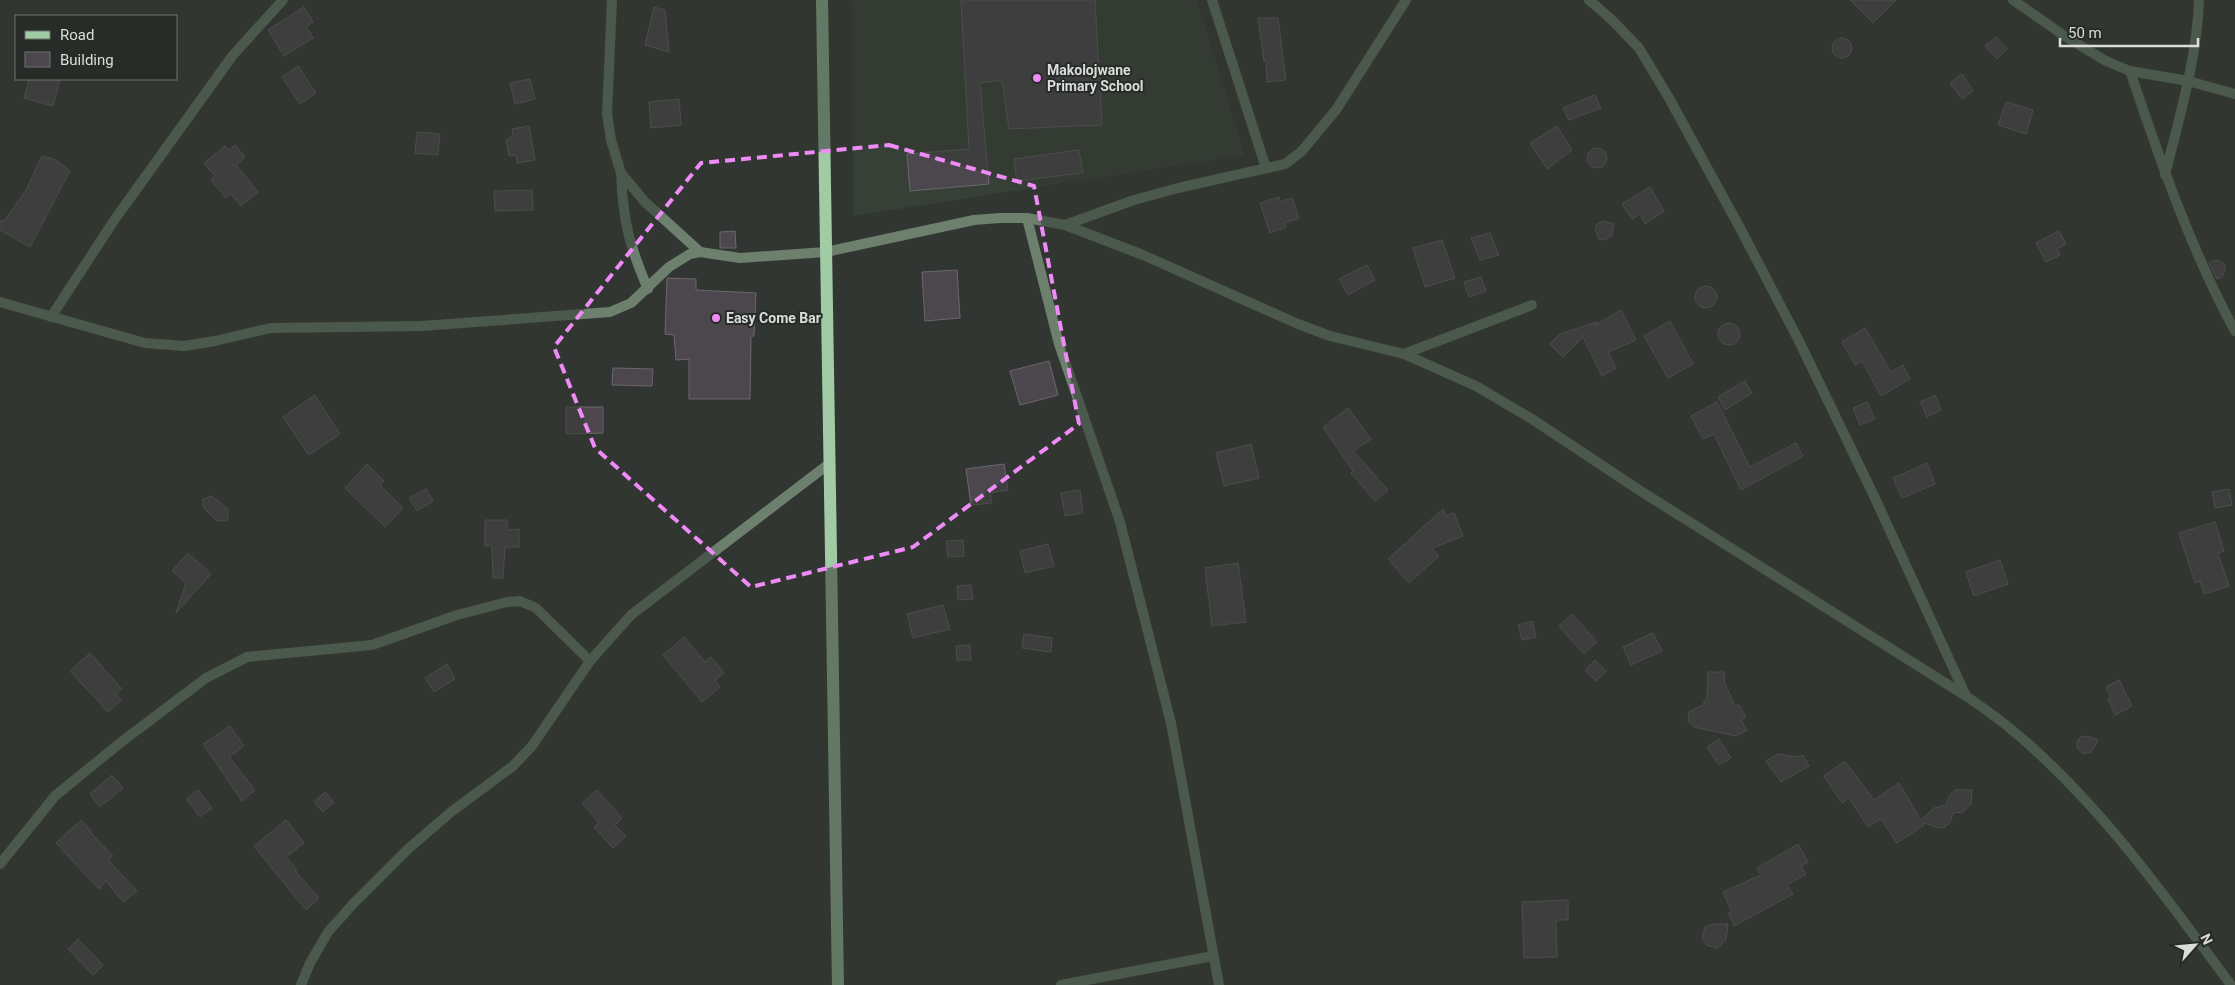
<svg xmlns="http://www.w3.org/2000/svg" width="2235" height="985" viewBox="0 0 2235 985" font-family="Roboto,sans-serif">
<rect width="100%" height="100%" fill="#323632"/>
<path fill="#364037" d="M 852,0 L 1197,0 L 1245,155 L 853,216 Z"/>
<g fill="#4c474c" stroke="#6c676c">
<path d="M 961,0 L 1095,0 L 1102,125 L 1009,129 L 1002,80 L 980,83 L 989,184 L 910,191 L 907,154 L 969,149 Z"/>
<path d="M 1850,0 L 1896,0 L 1873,23 Z"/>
<path d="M 304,7 L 313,22 L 306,26 L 313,38 L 284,56 L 268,30 Z"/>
<path d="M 654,7 L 665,10 L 669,52 L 645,45 Z"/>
<path d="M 1258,18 L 1278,18 L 1286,80 L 1267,82 L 1266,60 L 1264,61 Z"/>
<path d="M 1996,37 L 2007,49 L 1997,59 L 1985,46 Z"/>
<circle cx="1842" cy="48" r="10"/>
<path d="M 298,66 L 316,93 L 300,104 L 282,77 Z"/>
<path d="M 1962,74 L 1973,91 L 1962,99 L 1950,83 Z"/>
<path d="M 29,79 L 60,79 L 53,106 L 24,98 Z"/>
<path d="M 530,79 L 535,99 L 515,104 L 510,83 Z"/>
<path d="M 1595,95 L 1601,108 L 1569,120 L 1563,108 Z"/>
<path d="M 679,99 L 681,125 L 651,128 L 649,102 Z"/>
<path d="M 2006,102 L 2033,110 L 2026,134 L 1998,125 Z"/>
<path d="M 529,126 L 535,160 L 517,163 L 516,155 L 509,156 L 506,140 L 513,136 L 512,129 Z"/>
<path d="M 1557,126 L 1572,150 L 1547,169 L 1530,143 Z"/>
<path d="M 417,132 L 440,134 L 438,155 L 415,153 Z"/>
<path d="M 235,145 L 245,157 L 236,165 L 258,192 L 241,206 L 231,194 L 226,198 L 211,180 L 215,176 L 204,163 L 225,146 L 229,150 Z"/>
<circle cx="1597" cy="158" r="10"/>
<path d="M 1079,150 L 1083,173 L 1017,181 L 1014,159 Z"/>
<path d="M 42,156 L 54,159 L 70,171 L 30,247 L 0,230 L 0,221 L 5,220 L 26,190 Z"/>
<path d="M 1650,187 L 1664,211 L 1645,224 L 1640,214 L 1632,219 L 1622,204 Z"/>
<path d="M 532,190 L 533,210 L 495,211 L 494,191 Z"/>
<path d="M 1279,197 L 1280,202 L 1292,198 L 1299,218 L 1284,223 L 1286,227 L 1270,233 L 1260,203 Z"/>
<path d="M 1603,221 L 1614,224 L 1612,235 L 1605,240 L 1599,239 L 1595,230 L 1597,224 Z"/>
<path d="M 735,231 L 736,248 L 720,248 L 720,232 Z"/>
<path d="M 2059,231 L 2066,244 L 2057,249 L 2060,255 L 2046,262 L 2036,243 Z"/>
<path d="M 1490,233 L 1499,255 L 1480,260 L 1471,238 Z"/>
<path d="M 1442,240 L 1455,278 L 1425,287 L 1413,248 Z"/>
<path d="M 2219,260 L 2224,264 L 2226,269 L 2222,277 L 2217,279 L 2209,263 L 2213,261 Z"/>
<path d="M 1367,265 L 1375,280 L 1348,295 L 1339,279 Z"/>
<path d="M 957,270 L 960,318 L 925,321 L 922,272 Z"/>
<path d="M 1481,277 L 1486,291 L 1469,297 L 1464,282 Z"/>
<path d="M 667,278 L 696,279 L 696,290 L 756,293 L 754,336 L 751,336 L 750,399 L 689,399 L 689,359 L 676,360 L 674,335 L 665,334 Z"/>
<circle cx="1706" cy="297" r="11"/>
<path d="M 1621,310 L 1636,340 L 1608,352 L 1616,368 L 1602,376 L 1583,337 L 1563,357 L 1550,344 L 1560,334 L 1597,322 L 1594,326 Z"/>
<path d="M 1670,321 L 1693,364 L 1668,378 L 1644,336 Z"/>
<circle cx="1729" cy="334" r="11"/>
<path d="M 1865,328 L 1891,372 L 1903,365 L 1910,379 L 1881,396 L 1862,361 L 1855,365 L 1842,342 Z"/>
<path d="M 1049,361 L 1058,395 L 1020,405 L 1010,371 Z"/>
<path d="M 613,368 L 653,369 L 652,386 L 612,385 Z"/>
<path d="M 1745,381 L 1752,393 L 1725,410 L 1718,397 Z"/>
<path d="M 315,395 L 340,434 L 309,455 L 283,417 Z"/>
<path d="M 1935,395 L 1941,410 L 1927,417 L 1920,402 Z"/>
<path d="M 1717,402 L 1750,467 L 1796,443 L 1803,456 L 1741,490 L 1714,434 L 1703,439 L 1691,416 Z"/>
<path d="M 1867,402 L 1875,419 L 1860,425 L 1853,408 Z"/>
<path d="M 566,407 L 603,407 L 603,433 L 566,434 Z"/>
<path d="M 1348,408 L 1371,439 L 1353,451 L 1388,490 L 1375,501 L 1351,473 L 1353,471 L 1323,427 Z"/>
<path d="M 1251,444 L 1259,478 L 1224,486 L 1216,453 Z"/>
<path d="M 1927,463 L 1935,484 L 1902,498 L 1893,478 Z"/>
<path d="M 367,464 L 384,481 L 380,485 L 403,508 L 385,527 L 345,488 Z"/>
<path d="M 1004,464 L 1008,490 L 990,493 L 992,503 L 971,505 L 966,469 Z"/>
<path d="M 426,489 L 433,501 L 417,511 L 409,498 Z"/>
<path d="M 2229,489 L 2232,505 L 2215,508 L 2212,492 Z"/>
<path d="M 1080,490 L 1083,513 L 1065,516 L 1061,493 Z"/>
<path d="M 212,496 L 228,509 L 228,520 L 217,521 L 203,507 L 203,499 Z"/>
<path d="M 1443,509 L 1446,516 L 1454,513 L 1463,536 L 1432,548 L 1439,556 L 1409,583 L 1388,559 Z"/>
<path d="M 485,520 L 507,520 L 508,530 L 519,529 L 519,547 L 505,547 L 503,578 L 493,578 L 492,546 L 485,546 Z"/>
<path d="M 2215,522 L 2224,551 L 2218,553 L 2229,586 L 2204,594 L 2200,581 L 2195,583 L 2179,533 Z"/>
<path d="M 963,540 L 964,556 L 948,557 L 946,541 Z"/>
<path d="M 1048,544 L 1054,566 L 1025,573 L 1020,551 Z"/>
<path d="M 188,553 L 211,574 L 176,613 L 186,583 L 172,571 Z"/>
<path d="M 2000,560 L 2008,584 L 1974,596 L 1966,572 Z"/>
<path d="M 1238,563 L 1246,622 L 1212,626 L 1205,568 Z"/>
<path d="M 971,585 L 973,599 L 958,600 L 957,586 Z"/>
<path d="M 943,605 L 950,629 L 913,638 L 907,614 Z"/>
<path d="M 1572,614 L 1597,642 L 1584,654 L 1559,626 Z"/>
<path d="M 1532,621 L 1536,637 L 1522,640 L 1518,625 Z"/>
<path d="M 1653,633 L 1662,651 L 1631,665 L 1623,647 Z"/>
<path d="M 1024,634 L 1052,638 L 1051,652 L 1022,648 Z"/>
<path d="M 684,637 L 705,662 L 711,657 L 724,673 L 715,680 L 720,687 L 702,702 L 663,655 Z"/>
<path d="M 970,645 L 971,660 L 957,660 L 956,646 Z"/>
<path d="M 90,653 L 122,689 L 116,694 L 121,700 L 108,712 L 70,671 Z"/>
<path d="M 1595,660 L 1606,671 L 1596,681 L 1585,670 Z"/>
<path d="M 447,664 L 455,679 L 434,692 L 425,678 Z"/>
<path d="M 1708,672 L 1724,672 L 1725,684 L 1735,706 L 1739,705 L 1746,717 L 1741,720 L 1747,730 L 1736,736 L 1694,727 L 1688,721 L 1689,712 L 1705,704 L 1703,702 L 1707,700 Z"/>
<path d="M 2119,680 L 2132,706 L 2115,715 L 2108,699 L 2111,698 L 2106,687 Z"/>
<path d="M 230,726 L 244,746 L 229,757 L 255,790 L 242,801 L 203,744 Z"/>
<path d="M 2087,736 L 2098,740 L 2091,752 L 2083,754 L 2077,748 L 2077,741 L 2081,737 Z"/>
<path d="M 1719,739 L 1731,758 L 1719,765 L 1707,747 Z"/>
<path d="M 1778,754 L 1795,757 L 1803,755 L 1809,766 L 1781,782 L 1766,761 Z"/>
<path d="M 1845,761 L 1874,800 L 1899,783 L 1921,820 L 1934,808 L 1946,805 L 1949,796 L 1955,790 L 1972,790 L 1971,804 L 1963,812 L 1953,813 L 1950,822 L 1945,827 L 1938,828 L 1922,822 L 1924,825 L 1897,843 L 1881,819 L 1868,827 L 1849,798 L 1842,803 L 1824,776 Z"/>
<path d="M 112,775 L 123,788 L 100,807 L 90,794 Z"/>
<path d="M 198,790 L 212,808 L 200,817 L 186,799 Z"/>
<path d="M 597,790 L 622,818 L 615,825 L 626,836 L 613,848 L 594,827 L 599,823 L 582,803 Z"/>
<path d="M 325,792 L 334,802 L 323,812 L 314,802 Z"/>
<path d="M 81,820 L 91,831 L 90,832 L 113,856 L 108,860 L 137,891 L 123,902 L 106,881 L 99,889 L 56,843 Z"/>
<path d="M 286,820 L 304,843 L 286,857 L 297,870 L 295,871 L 319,898 L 306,910 L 254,846 Z"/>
<path d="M 1798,844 L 1808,862 L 1801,866 L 1806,874 L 1787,885 L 1793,894 L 1734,926 L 1728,913 L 1732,912 L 1723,892 L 1761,875 L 1757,868 Z"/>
<path d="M 1568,900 L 1568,920 L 1556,920 L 1557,957 L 1524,958 L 1522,902 Z"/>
<path d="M 1713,924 L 1728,924 L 1726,940 L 1717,948 L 1706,945 L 1702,938 L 1705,927 Z"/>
<path d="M 78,939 L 103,965 L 93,975 L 68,949 Z"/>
</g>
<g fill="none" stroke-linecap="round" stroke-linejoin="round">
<g stroke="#6c806d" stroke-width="10">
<path d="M 612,0 L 607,114 L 611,140 L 621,173 L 644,201 L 700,252"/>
<path d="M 1212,0 L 1266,168"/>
<path d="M 1589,0 L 1610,18 L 1639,48 L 1669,98 L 1740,228 L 1798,339 L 1874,496 L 1966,696"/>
<path d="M 2013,0 L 2066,37 L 2106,61 L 2130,71 L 2188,81 L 2235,94"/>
<path d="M 2130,71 C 2160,160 2190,248 2235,331"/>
<path d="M 621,173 C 623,221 629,245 648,289"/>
<path d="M 2165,175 C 2179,118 2197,59 2199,0"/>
<path d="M 1027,218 L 1059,344 L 1120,522 L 1171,723 L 1219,985"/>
<path d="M 1065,225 L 1134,200 L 1178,188 L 1285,164 L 1301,152 L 1336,110 L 1406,0"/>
<path d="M 0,302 L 145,343 L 184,346 L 215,341 L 271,328 L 421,326 L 610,312 L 631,303 L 669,267 L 690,254 L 700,252 L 740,258 L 826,252 L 974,220 L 1000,218 L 1027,218 L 1065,225 L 1143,255 L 1298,324 L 1330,336 L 1404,354 L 1476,386 L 1532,419 L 1639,490 L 1966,696 C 1982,707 1998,718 2012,730 C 2099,802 2164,895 2231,985"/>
<path d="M 51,317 L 115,219 L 233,55 L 283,0"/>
<path d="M 1404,354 L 1532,305"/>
<path d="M 0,864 L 55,796 L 120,743 L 206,678 L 247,657 L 372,645 L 457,615 L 507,602 L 520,601 L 536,608 L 590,661"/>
<path d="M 301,985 L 310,963 L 328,932 L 353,904 L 408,849 L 451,812 L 513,766 L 532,746 L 590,661 L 631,615 L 830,463"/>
<path d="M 1061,985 L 1213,956"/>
</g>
<path stroke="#a0cba4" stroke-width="12" d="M 822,0 L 838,985"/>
</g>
<path d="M0 0H2235V985H0ZM 889,145 L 1034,186 L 1079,424 L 913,547 L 751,587 L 595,448 L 554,347 L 701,163 Z" fill="#323632" fill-opacity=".55" fill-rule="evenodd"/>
<path fill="none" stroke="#ef8bf6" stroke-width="4" stroke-dasharray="10 6" stroke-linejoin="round" d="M 889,145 L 1034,186 L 1079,424 L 913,547 L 751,587 L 595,448 L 554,347 L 701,163 Z"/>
<g fill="#ef8bf6" stroke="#282c28" stroke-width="2">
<circle cx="1037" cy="78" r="5"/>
<circle cx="716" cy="318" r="5"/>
</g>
<g text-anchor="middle" stroke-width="4" stroke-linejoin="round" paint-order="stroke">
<g font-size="14" font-weight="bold" fill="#daddda" stroke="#282c28" text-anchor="start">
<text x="1047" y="75">Makolojwane<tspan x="1047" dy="16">Primary School</tspan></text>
<text x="726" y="323">Easy Come Bar</text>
</g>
</g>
<rect x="15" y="15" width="162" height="65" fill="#282c28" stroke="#6f736f"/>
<rect x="25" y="31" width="25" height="8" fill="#a0cba4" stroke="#6f736f"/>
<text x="60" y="40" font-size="15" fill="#daddda">Road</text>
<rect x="25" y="52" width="25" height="15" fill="#4c474c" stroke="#6f736f"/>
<text x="60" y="65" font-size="15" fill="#daddda">Building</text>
<g transform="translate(2195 945) rotate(63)" stroke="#282c28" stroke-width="4" paint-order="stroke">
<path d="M0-4L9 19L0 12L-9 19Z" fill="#daddda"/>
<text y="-8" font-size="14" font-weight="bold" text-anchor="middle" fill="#daddda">N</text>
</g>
<path d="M2060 38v8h138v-8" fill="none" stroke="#daddda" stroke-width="2.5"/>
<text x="2068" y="38" font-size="15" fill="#daddda" stroke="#282c28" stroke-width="4" paint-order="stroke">50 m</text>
</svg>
